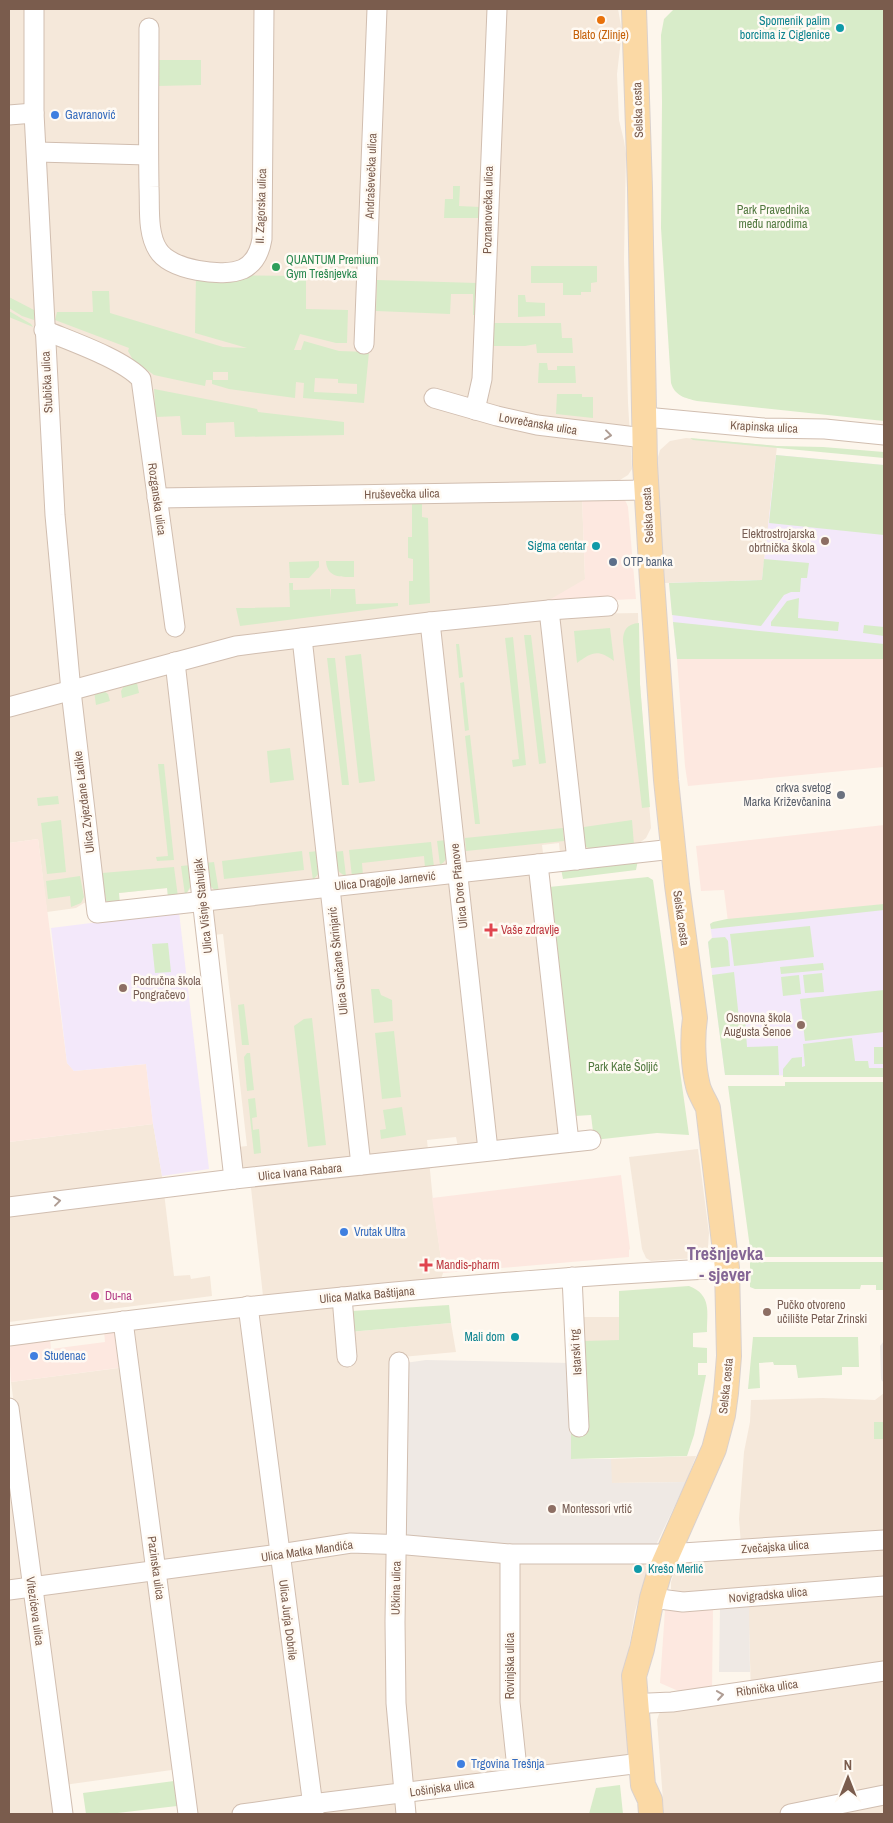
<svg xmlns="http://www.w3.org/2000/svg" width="893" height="1823" viewBox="0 0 893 1823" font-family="'Archivo Narrow',sans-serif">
<rect width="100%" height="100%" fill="#fdf6ec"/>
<g fill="#f5e8da">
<path d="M 9,9 L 618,9 L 622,31 L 617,74 L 619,120 L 624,141 L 626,154 L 624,260 L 628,403 L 632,469 L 628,475 L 620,480 L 541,482 L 582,497 L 585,579 L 577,614 L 638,613 L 640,684 L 651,828 L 646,838 L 638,844 L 560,853 L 559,843 L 542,845 L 577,1132 L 458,1147 L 456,1137 L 427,1140 L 433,1201 L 443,1273 L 441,1279 L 263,1296 L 249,1170 L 242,1166 L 238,1160 L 238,1147 L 247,1146 L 223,934 L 213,935 L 212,888 L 191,888 L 185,895 L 178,897 L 167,888 L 119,893 L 113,904 L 106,901 L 84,903 L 76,908 L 47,912 L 38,839 L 9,843 Z"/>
<path d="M 686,438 L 777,446 L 762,580 L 665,583 L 657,468 L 658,457 L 660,450 L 670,441 Z"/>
<path d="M 153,1124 L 162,1176 L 174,1276 L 190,1275 L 191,1279 L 210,1276 L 212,1296 L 9,1322 L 9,1142 Z"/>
<path d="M 698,1149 L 709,1233 L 708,1247 L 706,1252 L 696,1258 L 651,1261 L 646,1258 L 642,1249 L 629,1157 Z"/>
<path d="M 334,1306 L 338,1333 L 451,1323 L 456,1352 L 391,1358 L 646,1566 L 647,1573 L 635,1611 L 629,1647 L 630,1754 L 428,1785 L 401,1814 L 193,1814 L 186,1768 L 64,1785 L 11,1382 L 134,1366 L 133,1329 Z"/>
<rect x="584" y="1317" width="35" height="24"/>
<path d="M 884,1393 L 884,1814 L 664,1814 L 657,1720 L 659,1714 L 662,1710 L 751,1694 L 748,1591 L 675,1593 L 671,1589 L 671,1582 L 678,1561 L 742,1557 L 739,1519 L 744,1452 L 750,1422 L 751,1400 L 823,1398 L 875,1400 Z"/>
<path d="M 696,1456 L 686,1482 L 611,1483 L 611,1459 Z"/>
<path d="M 9,1462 L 55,1814 L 9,1814 Z"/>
</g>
<g fill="#fde8e0">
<path d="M 582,497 L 623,498 L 626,502 L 628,507 L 636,599 L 544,603 L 585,579 Z"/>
<path d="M 677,659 L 884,659 L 884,767 L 688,786 L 685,766 Z"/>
<path d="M 884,825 L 884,905 L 728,922 L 724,890 L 701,891 L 696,846 Z"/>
<path d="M 38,839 L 67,1063 L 74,1071 L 146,1064 L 153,1124 L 9,1142 L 9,843 Z"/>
<path d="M 621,1175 L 630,1249 L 629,1250 L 629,1257 L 443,1273 L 432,1198 Z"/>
<path d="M 104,1331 L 115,1331 L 125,1367 L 11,1382 L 9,1349 L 13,1344 L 50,1338 L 51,1349 L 105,1342 Z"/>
<path d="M 713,1608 L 712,1690 L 683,1693 L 660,1683 L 665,1610 Z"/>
</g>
<g fill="#efe9e4">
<path d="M 884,1341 L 884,1382 L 882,1381 L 881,1379 L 880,1346 Z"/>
<path d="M 426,1360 L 572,1363 L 571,1459 L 611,1459 L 612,1483 L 686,1482 L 656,1545 L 548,1549 L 405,1537 L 405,1363 Z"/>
<path d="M 749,1606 L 750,1672 L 719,1672 L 720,1607 Z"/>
</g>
<g fill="#f3e8fa">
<path d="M 776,455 L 884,465 L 884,659 L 677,659 L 669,583 L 762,580 Z"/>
<path d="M 884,905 L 884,1076 L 725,1075 L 708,942 L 712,938 L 710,924 Z"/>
<path d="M 179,912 L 209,1169 L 162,1176 L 153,1124 L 146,1064 L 74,1071 L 67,1063 L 51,928 Z"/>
</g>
<g fill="#d8ecc9" fill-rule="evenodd">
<path d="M 674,9 L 884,9 L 884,421 L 697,401 C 685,398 675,396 671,383 L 661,228 L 662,102 L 661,35 L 664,19 Z"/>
<path d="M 158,60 L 201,60 L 201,85 L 158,86 Z"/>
<path d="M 453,186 L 460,186 L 459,206 L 480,207 L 479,218 L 444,218 L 445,199 L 453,199 Z"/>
<path d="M 531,266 L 597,266 L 597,282 L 591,283 L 591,292 L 581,292 L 581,295 L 563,295 L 563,283 L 531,283 Z"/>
<path d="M 196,275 L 306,276 L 306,309 L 348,310 L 347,343 L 336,343 L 300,334 L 294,350 L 301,350 L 304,341 L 339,351 L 369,352 L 364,403 L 303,398 L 304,383 L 296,382 L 295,398 L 229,389 L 212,384 L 212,380 L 206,380 L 205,386 L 154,375 L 133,360 L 128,351 L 129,348 L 55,320 L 57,312 L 93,312 L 92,291 L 109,291 L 110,313 L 223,347 L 247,348 L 195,333 ZM 213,372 L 228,372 L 228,380 L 213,380 ZM 315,378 L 338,379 L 338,383 L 357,384 L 357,394 L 314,392 Z"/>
<path d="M 377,280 L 477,283 L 476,315 L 473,315 L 473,294 L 451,294 L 450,314 L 376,311 Z"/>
<path d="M 518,295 L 525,295 L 526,302 L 545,303 L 545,316 L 518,317 Z"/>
<path d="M 9,297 L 34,310 L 34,320 L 22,316 L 9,308 Z"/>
<path d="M 9,311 L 31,324 L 33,327 L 9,317 Z"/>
<path d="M 494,323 L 561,323 L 562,338 L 572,338 L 573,353 L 537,353 L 536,344 L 525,346 L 494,346 Z"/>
<path d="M 539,363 L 547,363 L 548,370 L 557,370 L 557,366 L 575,366 L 576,383 L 538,383 Z"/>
<path d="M 154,389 L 257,409 L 258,412 L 344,422 L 344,435 L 235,437 L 234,422 L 206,423 L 206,435 L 182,435 L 180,416 L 156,417 Z"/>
<path d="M 557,394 L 582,394 L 582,397 L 593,397 L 593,418 L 556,414 Z"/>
<path d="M 690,438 L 777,446 L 823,447 L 884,452 L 884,458 L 693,440 Z"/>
<path d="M 776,455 L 884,465 L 884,535 L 769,523 Z"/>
<path d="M 412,501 L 422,501 L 422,517 L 428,518 L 430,603 L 409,605 L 409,581 L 413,581 L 413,559 L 408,558 L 408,537 L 412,537 Z"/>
<path d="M 764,559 L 809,563 L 807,578 L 801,578 L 800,592 L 791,592 L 784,595 L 761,626 L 672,615 L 669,583 L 762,580 Z"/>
<path d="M 319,561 L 319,567 L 309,578 L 290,578 L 289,562 Z"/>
<path d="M 326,561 L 354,561 L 354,577 C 341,577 327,578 326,561 Z"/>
<path d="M 289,583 L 293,583 L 293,590 L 330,589 L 330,601 L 331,589 L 355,589 L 356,604 L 398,603 L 398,606 L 240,626 L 236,608 L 290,607 Z"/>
<path d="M 799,598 L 798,618 L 839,622 L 838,631 L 771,626 L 771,622 L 787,601 Z"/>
<path d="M 673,622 L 884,644 L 884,659 L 677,659 Z"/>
<path d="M 639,623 L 640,684 L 650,807 L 642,808 L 623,641 C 623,630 627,624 639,623 Z"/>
<path d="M 864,625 L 884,627 L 884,636 L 863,633 Z"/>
<path d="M 610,628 L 614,661 C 598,649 592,652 577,663 L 574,631 Z"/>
<path d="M 524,635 L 531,635 L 546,763 L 539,764 Z"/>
<path d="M 513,637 L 526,765 L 513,767 L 512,760 L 519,759 L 505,638 Z"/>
<path d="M 456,644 L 459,644 L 463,677 L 459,678 Z"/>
<path d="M 361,654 L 375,781 L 359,783 L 345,656 Z"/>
<path d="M 335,658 L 349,785 L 342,785 L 327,658 Z"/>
<path d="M 464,682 L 469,730 L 465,731 L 460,683 Z"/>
<path d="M 137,683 L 139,693 L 122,698 L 121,691 L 124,686 Z"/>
<path d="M 101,689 L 108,694 L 110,701 L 96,705 L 94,691 Z"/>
<path d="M 470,735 L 480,824 L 475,824 L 465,736 Z"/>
<path d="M 290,748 L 294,780 L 270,783 L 267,751 Z"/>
<path d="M 158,764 L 164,764 L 174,860 L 157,861 L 156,857 L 168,856 Z"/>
<path d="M 58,796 L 59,804 L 38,806 L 37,798 Z"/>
<path d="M 61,820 L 66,872 L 47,874 L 41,823 Z"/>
<path d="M 632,820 L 634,845 L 596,849 L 590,849 L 585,846 L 581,831 L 584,827 Z"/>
<path d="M 563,828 L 564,841 L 466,851 L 465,838 Z"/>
<path d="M 447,840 C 448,851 450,859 440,865 L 437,841 Z"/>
<path d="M 431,842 L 434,867 L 425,868 L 424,856 L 362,863 L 363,876 L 352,877 L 349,850 Z"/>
<path d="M 302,851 L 304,870 L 224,879 L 222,861 Z"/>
<path d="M 318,851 L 319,873 L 313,880 L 309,852 Z"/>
<path d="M 343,851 L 346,876 C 335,872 334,862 333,852 Z"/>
<path d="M 638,860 L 636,870 L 563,879 L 561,869 Z"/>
<path d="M 214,862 L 219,892 C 206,887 207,875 205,863 Z"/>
<path d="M 191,865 C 192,879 194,884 185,895 L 181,866 Z"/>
<path d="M 174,867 L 178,897 L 168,898 L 167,888 L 119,893 L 120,904 L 113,904 L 106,901 L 102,873 Z"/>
<path d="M 80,876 L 84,897 L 81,903 L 71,907 L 70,896 L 48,899 L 46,881 Z"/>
<path d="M 648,877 L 653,880 L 689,1135 L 657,1133 L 594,1140 L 591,1115 L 575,1116 L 549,887 Z"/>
<path d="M 884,904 L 884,910 L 711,929 L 710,924 L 713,922 L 727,919 Z"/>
<path d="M 810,926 L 814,957 L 734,966 L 730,934 Z"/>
<path d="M 725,937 L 728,941 L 730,966 L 711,968 L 708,942 L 712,938 Z"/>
<path d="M 168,943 L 171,972 L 155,973 L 152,944 Z"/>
<path d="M 823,963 L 824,970 L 781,974 L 780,967 Z"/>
<path d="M 734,972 L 739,1019 L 745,1019 L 747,1047 L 778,1046 L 779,1075 L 725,1075 L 712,975 Z"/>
<path d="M 822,973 L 824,992 L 805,993 L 803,975 Z"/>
<path d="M 799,975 L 801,994 L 783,996 L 781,977 Z"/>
<path d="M 371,989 L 379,989 L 381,995 L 392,1000 L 393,1021 L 374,1023 Z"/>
<path d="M 884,990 L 884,1032 L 805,1041 L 800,999 Z"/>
<path d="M 244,1004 L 249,1045 L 242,1045 L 238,1005 Z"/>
<path d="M 312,1018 L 326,1145 L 308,1147 L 294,1026 L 304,1019 Z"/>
<path d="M 394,1031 L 401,1097 L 382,1099 L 375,1033 Z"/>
<path d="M 852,1038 L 855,1061 L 868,1061 L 869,1068 L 884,1068 L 884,1077 L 783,1077 L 783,1069 L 792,1058 L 802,1057 L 802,1067 L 805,1066 L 803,1044 Z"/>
<rect x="874" y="1047" width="10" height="17"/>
<path d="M 247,1053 L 250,1053 L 254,1090 L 247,1091 L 244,1057 Z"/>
<path d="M 785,1082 L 884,1082 L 884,1257 L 750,1257 L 750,1248 L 728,1086 L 785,1086 Z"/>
<path d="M 255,1098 L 257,1117 L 252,1118 L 253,1130 L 259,1129 L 261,1153 L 254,1154 L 248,1099 Z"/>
<path d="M 402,1107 L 406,1135 L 381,1139 L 380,1130 L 386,1129 L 383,1110 Z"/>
<path d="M 750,1262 L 884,1262 L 884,1290 L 876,1290 L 876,1285 L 861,1285 L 860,1289 L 755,1289 L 750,1287 Z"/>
<path d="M 689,1286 C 712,1295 707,1312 707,1332 L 693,1333 L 693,1347 L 707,1348 L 707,1363 L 698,1363 L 698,1375 L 706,1375 L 694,1435 L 687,1456 L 571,1459 L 571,1432 L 585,1431 L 584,1341 L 619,1340 L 619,1291 Z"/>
<path d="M 449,1305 L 451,1323 L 349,1332 L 352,1311 Z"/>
<path d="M 753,1337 L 858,1337 L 859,1367 L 842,1367 L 842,1375 L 798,1378 L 796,1365 L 774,1365 L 773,1362 L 759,1363 L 760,1388 L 748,1389 Z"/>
<rect x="874" y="1422" width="10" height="17"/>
<path d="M 174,1781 L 177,1806 L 109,1814 L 86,1814 L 83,1793 Z"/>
<path d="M 620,1785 L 623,1814 L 589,1814 L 596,1788 Z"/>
</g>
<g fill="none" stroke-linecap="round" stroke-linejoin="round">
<g stroke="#d1beb0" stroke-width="21">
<g id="minor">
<path d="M 34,9 L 34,113 L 55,515 L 71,691 L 97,913 L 673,849"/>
<path d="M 149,28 C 149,81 148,134 149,187 C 150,207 147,233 158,250 C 170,270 223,278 243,269 C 255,263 260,251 262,239 L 264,9"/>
<path d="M 9,115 L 34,113"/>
<path d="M 37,152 L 148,155"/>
<path d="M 44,330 C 70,341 123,359 141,379 L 175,627"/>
<path d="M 364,344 L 377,9"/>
<path d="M 434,398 L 497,416 L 537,425 L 644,438"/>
<path d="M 475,410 L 482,379 L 497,9"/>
<path d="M 645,417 L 764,428 L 825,429 L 884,435"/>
<path d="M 157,498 L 646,490"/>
<path d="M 549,610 L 577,860"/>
<path d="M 430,622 L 488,1150"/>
<path d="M 302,638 L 361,1165"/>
<path d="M 175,662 L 234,1179"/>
<path d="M 9,707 L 236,646 L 430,622 L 549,610 L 608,606"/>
<path d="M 538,864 L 569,1142"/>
<path d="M 9,1207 L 234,1179 L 591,1140"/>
<path d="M 572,1277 L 579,1427"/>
<path d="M 342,1297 L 347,1357"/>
<path d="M 248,1306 L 314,1814"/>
<path d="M 123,1321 L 188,1814"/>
<path d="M 9,1336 C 247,1304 487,1280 727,1268"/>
<path d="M 399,1362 L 395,1622 L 396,1703 L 406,1814"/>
<path d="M 9,1408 L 63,1814"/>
<path d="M 510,1554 L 510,1702 L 518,1778"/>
<path d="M 9,1590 L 280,1554 L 351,1543 L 407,1545 L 510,1554 L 667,1554 L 884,1540"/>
<path d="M 652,1598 L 683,1602 L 884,1586"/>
<path d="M 649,1703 L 672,1702 L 884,1671"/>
<path d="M 242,1814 L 312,1804 L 641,1763"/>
<path d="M 790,1814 L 884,1795"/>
</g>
</g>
<g stroke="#dad1cd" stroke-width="26">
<path id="major" d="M 634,9 L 640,188 L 645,464 L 652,581 L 666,780 L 677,885 L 695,1018 C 692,1038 693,1067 698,1086 C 700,1094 705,1101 708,1108 L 727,1268 L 729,1356 L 726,1393 L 723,1415 L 714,1449 L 659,1574 L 652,1598 L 642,1649 L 634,1676 L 643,1785 L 650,1800 L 651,1814"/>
</g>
<use href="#minor" stroke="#fff" stroke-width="19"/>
<use href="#major" stroke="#fbd9a5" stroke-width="24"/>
</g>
<defs><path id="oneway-chevron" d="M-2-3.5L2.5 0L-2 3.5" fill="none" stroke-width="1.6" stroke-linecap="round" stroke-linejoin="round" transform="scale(1.25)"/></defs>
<g stroke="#af9d94">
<use href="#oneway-chevron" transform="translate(608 435) rotate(7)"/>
<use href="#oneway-chevron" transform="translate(57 1201) rotate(-7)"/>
<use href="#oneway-chevron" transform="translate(720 1695) rotate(-8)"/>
</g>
<circle fill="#e8710a" stroke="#fffaf3" stroke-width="2" cx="601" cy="20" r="5"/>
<g fill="#0f9aa8" stroke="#fffaf3" stroke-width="2">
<circle cx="840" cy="28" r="5"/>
<circle cx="596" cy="546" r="5"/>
<circle cx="515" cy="1337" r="5"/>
<circle cx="638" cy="1569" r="5"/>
</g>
<g fill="#3f7fe0" stroke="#fffaf3" stroke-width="2">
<circle cx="55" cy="115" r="5"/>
<circle cx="344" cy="1232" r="5"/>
<circle cx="34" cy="1356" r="5"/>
<circle cx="461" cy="1764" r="5"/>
</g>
<circle fill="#2e9e5b" stroke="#fffaf3" stroke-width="2" cx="276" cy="267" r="5"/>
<g fill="#8d6e63" stroke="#fffaf3" stroke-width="2">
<circle cx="825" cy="541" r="5"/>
<circle cx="123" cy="988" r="5"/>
<circle cx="801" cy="1025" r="5"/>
<circle cx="767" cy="1312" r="5"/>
<circle cx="552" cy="1509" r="5"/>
</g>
<circle fill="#5c6f8a" stroke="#fffaf3" stroke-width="2" cx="613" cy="562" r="5"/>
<circle fill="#6b7280" stroke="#fffaf3" stroke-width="2" cx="841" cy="795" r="5"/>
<g fill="#e0444e" stroke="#fffaf3" stroke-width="2">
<path d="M488.5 922.5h5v5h5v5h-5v5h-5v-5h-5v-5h5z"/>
<path d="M423.5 1257.5h5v5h5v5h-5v5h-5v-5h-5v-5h5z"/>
</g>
<circle fill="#d1479c" stroke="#fffaf3" stroke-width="2" cx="95" cy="1296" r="5"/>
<g text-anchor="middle" stroke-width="5" stroke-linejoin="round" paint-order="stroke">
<g font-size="12" fill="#0d838f" stroke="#fffaf3" text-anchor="end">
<text x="830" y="25">Spomenik palim<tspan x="830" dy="14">borcima iz Ciglenice</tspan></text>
<text x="586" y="550">Sigma centar</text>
<text x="505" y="1341">Mali dom</text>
<text x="648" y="1573" text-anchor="start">Krešo Merlić</text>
</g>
<g font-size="12" fill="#c56008" stroke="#fffaf3">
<text x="601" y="39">Blato (Zlinje)</text>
</g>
<g font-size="12" fill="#7a5c4d" stroke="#fffaf3">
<text transform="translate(638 110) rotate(-92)" y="4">Selska cesta</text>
<text transform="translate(371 176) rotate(-88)" y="4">Andraševečka ulica</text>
<text transform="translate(261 206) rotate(-88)" y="4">II. Zagorska ulica</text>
<text transform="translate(488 210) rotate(-89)" y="4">Poznanovečka ulica</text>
<text transform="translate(47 382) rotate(-93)" y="4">Stubička ulica</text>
<text transform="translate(538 424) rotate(10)" y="4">Lovrečanska ulica</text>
<text transform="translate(764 427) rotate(3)" y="4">Krapinska ulica</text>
<text transform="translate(402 494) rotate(-1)" y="4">Hruševečka ulica</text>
<text transform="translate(157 499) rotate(82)" y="4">Rozganska ulica</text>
<text transform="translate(648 515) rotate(-93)" y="4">Selska cesta</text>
<text transform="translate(84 802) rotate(-97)" y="4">Ulica Zvjezdane Ladike</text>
<text transform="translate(385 881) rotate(-6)" y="4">Ulica Dragojle Jarnević</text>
<text transform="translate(459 886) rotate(-96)" y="4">Ulica Dore Pfanove</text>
<text transform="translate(203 906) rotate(-96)" y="4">Ulica Višnje Stahuljak</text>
<text transform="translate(681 918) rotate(82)" y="4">Selska cesta</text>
<text transform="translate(338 961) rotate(-96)" y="4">Ulica Sunčane Škrinjarić</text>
<text transform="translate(300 1172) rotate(-6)" y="4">Ulica Ivana Rabara</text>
<text transform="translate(367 1295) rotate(-5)" y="4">Ulica Matka Baštijana</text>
<text transform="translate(576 1352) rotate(-94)" y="4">Istarski trg</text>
<text transform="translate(726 1386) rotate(-84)" y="4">Selska cesta</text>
<text transform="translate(775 1547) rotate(-4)" y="4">Zvečajska ulica</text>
<text transform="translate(307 1551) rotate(-8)" y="4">Ulica Matka Mandića</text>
<text transform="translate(156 1568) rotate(82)" y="4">Pazinska ulica</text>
<text transform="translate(396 1588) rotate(-89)" y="4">Učkina ulica</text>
<text transform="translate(768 1595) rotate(-5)" y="4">Novigradska ulica</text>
<text transform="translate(35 1611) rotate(82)" y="4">Vitezićeva ulica</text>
<text transform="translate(288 1620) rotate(83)" y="4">Ulica Jurja Dobrile</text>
<text transform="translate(510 1666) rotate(-90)" y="4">Rovinjska ulica</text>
<text transform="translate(767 1688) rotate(-8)" y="4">Ribnička ulica</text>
<text transform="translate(442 1788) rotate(-8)" y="4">Lošinjska ulica</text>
</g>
<g font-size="12" fill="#366cbe" stroke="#fffaf3" text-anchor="start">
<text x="65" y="119">Gavranović</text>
<text x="354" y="1236">Vrutak Ultra</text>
<text x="44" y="1360">Studenac</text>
<text x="471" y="1768">Trgovina Trešnja</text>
</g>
<g font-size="12" fill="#537a41" stroke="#fffaf3">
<text x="773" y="214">Park Pravednika<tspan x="773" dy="14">među narodima</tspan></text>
<text x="623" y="1071">Park Kate Šoljić</text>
</g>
<g font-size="12" fill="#27864d" stroke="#fffaf3" text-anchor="start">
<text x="286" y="264">QUANTUM Premium<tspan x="286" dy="14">Gym Trešnjevka</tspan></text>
</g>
<g font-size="12" fill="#785e54" stroke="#fffaf3" text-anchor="start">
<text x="815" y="538" text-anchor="end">Elektrostrojarska<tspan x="815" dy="14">obrtnička škola</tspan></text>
<text x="133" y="985">Područna škola<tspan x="133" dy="14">Pongračevo</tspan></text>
<text x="791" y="1022" text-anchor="end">Osnovna škola<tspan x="791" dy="14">Augusta Šenoe</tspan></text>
<text x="777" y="1309">Pučko otvoreno<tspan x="777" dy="14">učilište Petar Zrinski</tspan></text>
<text x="562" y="1513">Montessori vrtić</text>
</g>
<g font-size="12" fill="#4e5e75" stroke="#fffaf3" text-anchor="start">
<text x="623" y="566">OTP banka</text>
</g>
<g font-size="12" fill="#5b616d" stroke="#fffaf3" text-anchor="end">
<text x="831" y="792">crkva svetog<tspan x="831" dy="14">Marka Križevčanina</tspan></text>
</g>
<g font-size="12" fill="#be3a42" stroke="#fffaf3" text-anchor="start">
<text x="501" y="934">Vaše zdravlje</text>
<text x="436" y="1269">Mandis-pharm</text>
</g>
<g font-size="12" fill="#b23c85" stroke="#fffaf3" text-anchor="start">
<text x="105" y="1300">Du-na</text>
</g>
<g font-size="18" font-weight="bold" fill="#846695" stroke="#fffaf3">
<text x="725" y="1260">Trešnjevka<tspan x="725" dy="21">- sjever</tspan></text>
</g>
</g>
<rect width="893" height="1823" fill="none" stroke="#7a5c4d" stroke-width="20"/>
<g transform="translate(848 1778)" stroke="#fffaf3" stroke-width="4" paint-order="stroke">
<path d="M0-4L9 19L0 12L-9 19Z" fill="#7a5c4d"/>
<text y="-8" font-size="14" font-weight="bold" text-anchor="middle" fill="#7a5c4d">N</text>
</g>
</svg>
